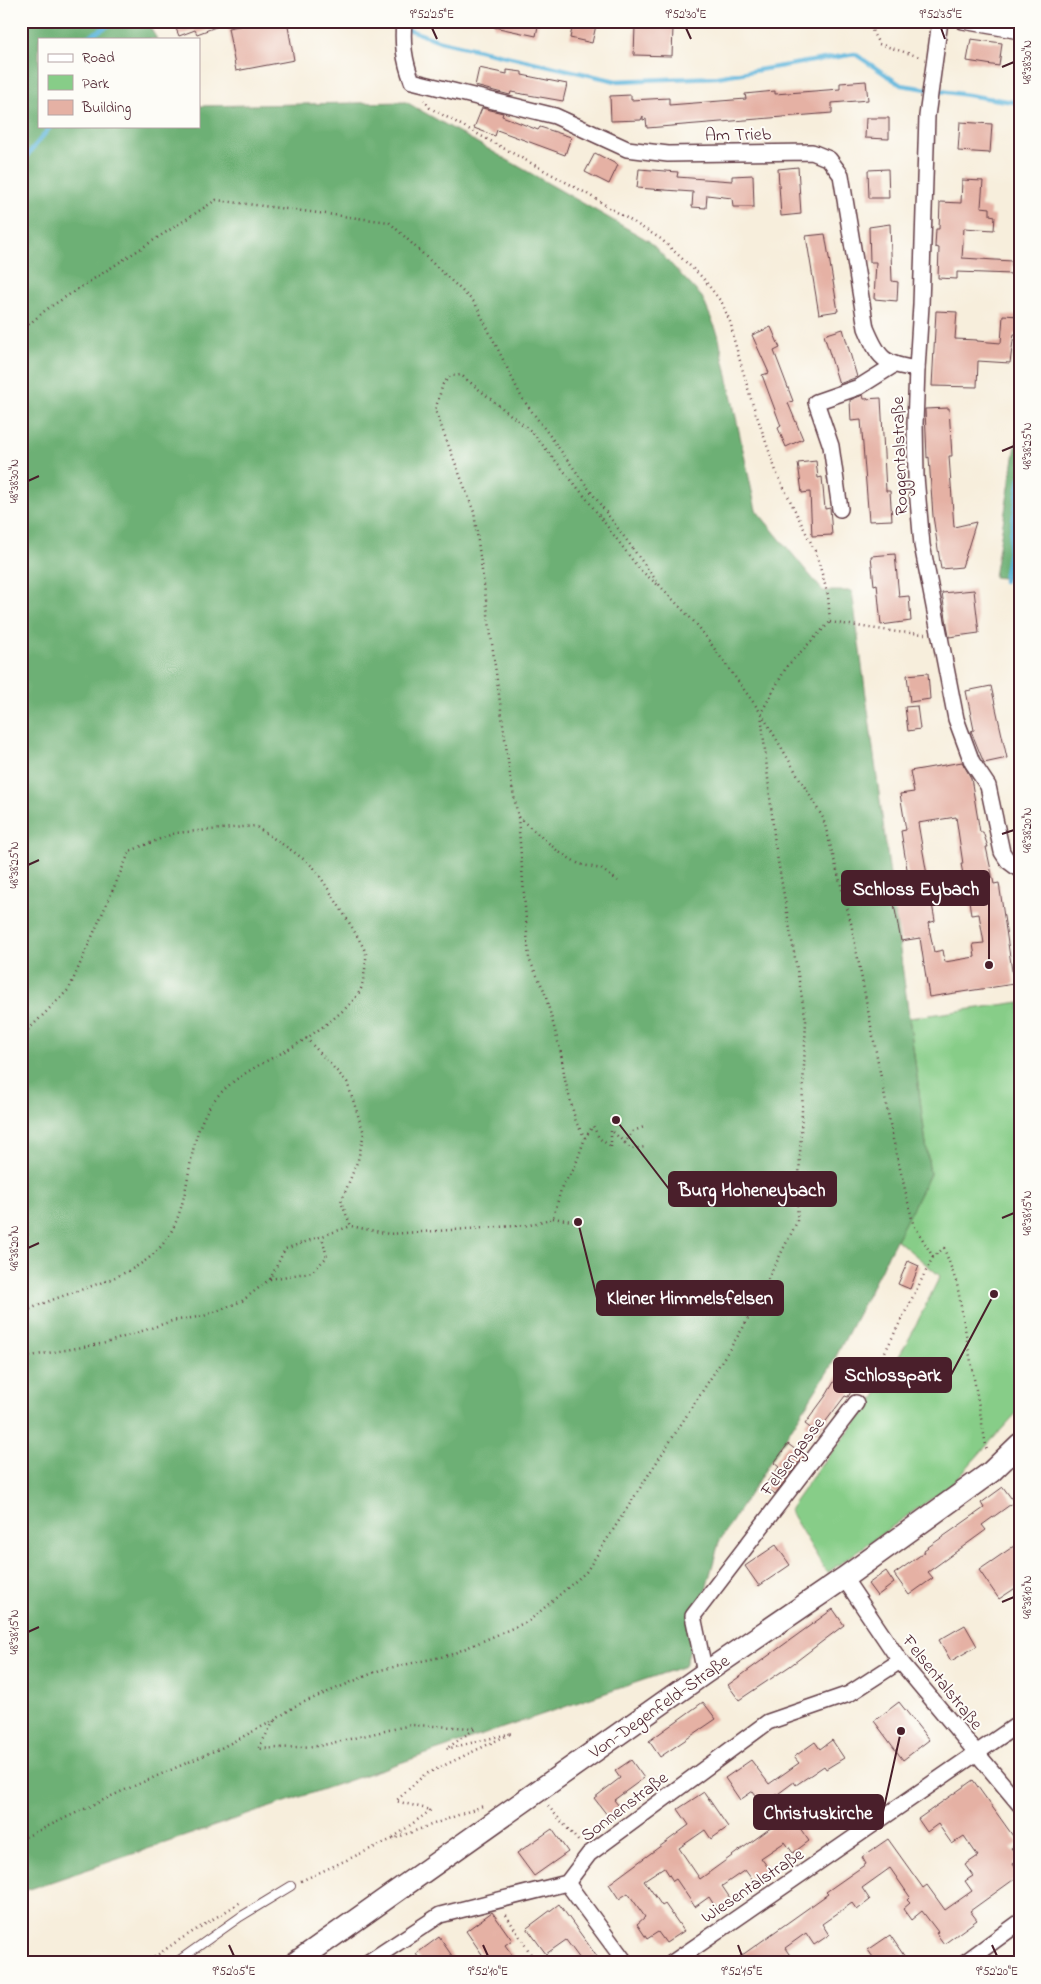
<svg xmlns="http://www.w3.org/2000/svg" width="1041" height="1984" viewBox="0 0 1041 1984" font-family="'Indie Flower',sans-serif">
<rect width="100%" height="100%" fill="#fdfcf7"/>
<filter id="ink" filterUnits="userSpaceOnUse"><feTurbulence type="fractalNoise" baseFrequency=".02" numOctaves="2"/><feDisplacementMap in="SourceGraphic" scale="10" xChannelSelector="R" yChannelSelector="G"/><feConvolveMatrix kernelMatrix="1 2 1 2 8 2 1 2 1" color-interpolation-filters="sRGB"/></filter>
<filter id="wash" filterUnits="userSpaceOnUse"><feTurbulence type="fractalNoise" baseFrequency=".0096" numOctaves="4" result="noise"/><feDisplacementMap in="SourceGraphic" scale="20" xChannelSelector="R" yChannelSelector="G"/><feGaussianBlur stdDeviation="1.12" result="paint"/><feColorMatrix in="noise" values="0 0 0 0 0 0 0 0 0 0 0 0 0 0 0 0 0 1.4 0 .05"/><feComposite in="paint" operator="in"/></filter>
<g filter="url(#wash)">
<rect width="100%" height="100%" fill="#f7eedc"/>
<path fill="#87cd88" stroke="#68765a" d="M 1020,1002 L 1020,1409 L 952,1484 L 827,1573 L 789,1510 L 818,1469 L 870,1406 L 910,1337 L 940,1276 L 896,1239 L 930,1174 L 909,1018 Z"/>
<g fill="#6db074" stroke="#5c6850">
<path d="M 21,21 L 146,21 L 157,39 L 39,39 L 39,126 L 199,126 L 199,104 L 200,106 L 406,102 L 649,241 L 702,297 L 718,334 L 756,510 L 823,591 L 852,591 L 930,1174 L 830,1368 L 719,1542 L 685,1666 L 21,1892 Z"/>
<path d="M 1020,422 L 1020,528 L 1011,579 L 994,577 Z"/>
</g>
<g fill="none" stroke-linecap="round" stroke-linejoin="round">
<g stroke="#5fb6dc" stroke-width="4.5">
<path d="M 384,21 L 440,41 L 616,81 L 717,77 L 855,54 L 901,85 L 1020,103"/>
<path d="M 84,39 L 117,21"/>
<path d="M 21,163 L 51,126"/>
<path d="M 1004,581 L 1020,478"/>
</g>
</g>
<g id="blocks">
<g fill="#e5b1a4" fill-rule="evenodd">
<path d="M 173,21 L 229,21 L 229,22 L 197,34 L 195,30 L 179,36 Z"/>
<path d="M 264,21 L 287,21 L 294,60 L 236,71 L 228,28 Z"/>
<path d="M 494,21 L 539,21 L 536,36 L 494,27 Z"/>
<path d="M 582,21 L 597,21 L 592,43 L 570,38 L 573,24 L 581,25 Z"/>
<path d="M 635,26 L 673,27 L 672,56 L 634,55 Z"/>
<path d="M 971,39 L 1002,43 L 999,66 L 967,61 Z"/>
<path d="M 479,68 L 507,74 L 507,70 L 522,72 L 522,75 L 567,84 L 563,101 L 511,92 L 510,95 L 475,86 Z"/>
<path d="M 866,81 L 868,100 L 832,103 L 832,113 L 647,128 L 646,119 L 643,120 L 643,116 L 641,120 L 611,121 L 610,96 L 631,95 L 631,100 L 669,98 L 669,105 L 746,99 L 745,94 L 775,91 L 775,94 L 840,89 L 840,83 Z"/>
<path d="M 482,108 L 503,113 L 502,116 L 538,130 L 540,127 L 571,137 L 565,155 L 497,130 L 495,136 L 474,128 Z"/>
<path d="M 866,118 L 889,118 L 889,139 L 865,138 Z"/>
<path d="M 960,122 L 992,124 L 990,153 L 958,151 Z"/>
<path d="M 595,153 L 618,165 L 609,184 L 585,172 Z"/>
<path d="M 798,167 L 801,214 L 781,216 L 778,169 Z"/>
<path d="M 639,169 L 678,172 L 677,177 L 732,181 L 732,176 L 753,175 L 754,207 L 733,207 L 732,198 L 707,195 L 706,208 L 692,207 L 693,192 L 637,188 Z"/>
<path d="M 888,169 L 889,198 L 869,198 L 868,170 Z"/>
<path d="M 962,180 L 983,181 L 981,207 L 990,208 L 990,215 L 995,216 L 994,230 L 964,228 L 962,258 L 1012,261 L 1012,274 L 957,272 L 957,279 L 938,278 L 939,248 L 935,247 L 936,229 L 939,229 L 940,202 L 961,203 Z"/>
<path d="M 890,224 L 892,281 L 898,282 L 897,301 L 874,299 L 876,262 L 870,262 L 869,227 Z"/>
<path d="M 825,234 L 838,311 L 819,314 L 806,236 Z"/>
<path d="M 936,311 L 957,312 L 955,339 L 977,340 L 977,341 L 1001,343 L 1003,315 L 1020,316 L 1020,334 L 1014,334 L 1010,363 L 978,361 L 977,387 L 932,386 Z"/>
<path d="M 771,327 L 780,348 L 774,351 L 793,401 L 788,403 L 803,439 L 786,447 L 778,428 L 781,426 L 762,375 L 769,373 L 752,335 Z"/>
<path d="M 843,329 L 857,377 L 839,384 L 824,335 Z"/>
<path d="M 863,395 L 864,399 L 881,398 L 886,491 L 890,491 L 892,520 L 869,521 L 861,420 L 851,421 L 850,400 Z"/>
<path d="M 949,408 L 952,456 L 949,456 L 954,527 L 976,522 L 962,567 L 941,569 L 933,516 L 929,457 L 927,458 L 925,409 Z"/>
<path d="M 816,461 L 818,478 L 822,477 L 825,509 L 830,508 L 832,535 L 812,536 L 810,492 L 802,493 L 798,463 Z"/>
<path d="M 895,554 L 899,597 L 909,596 L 911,621 L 881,625 L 877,584 L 874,585 L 871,556 Z"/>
<path d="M 974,590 L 979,633 L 949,637 L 942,593 Z"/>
<path d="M 928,673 L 930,699 L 910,702 L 907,675 Z"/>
<path d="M 991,686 L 1007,758 L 984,763 L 971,731 L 974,730 L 966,691 Z"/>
<path d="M 917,706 L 920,729 L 908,731 L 905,707 Z"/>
<path d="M 962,762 L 971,778 L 980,832 L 983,832 L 988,847 L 986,847 L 994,884 L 999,883 L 1014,984 L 929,997 L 920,938 L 901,941 L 889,878 L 908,875 L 901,831 L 906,830 L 900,794 L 914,792 L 910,771 ZM 956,817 L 963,864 L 961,864 L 964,879 L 966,878 L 971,915 L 979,914 L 984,943 L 973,944 L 975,957 L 945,962 L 943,950 L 934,952 L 928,923 L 935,921 L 918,823 Z"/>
<path d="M 908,1261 L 919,1266 L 910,1289 L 898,1284 Z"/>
<path d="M 842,1368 L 859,1377 L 848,1397 L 845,1396 L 817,1433 L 805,1424 L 827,1394 Z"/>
<path d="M 788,1444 L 804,1456 L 775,1494 L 764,1486 L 779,1467 L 774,1463 Z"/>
<path d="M 1003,1487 L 1014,1502 L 982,1525 L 986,1530 L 928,1572 L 933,1578 L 909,1595 L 894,1574 L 925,1552 L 924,1550 L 984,1508 L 981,1503 Z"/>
<path d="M 776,1545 L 790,1565 L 759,1586 L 745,1566 Z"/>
<path d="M 1014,1546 L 1020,1555 L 1020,1585 L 999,1599 L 979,1570 Z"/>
<path d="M 886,1571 L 894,1583 L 877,1596 L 868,1584 Z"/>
<path d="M 833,1609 L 844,1625 L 790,1666 L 739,1700 L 728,1685 Z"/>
<path d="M 965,1625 L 977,1646 L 951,1661 L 939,1640 Z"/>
<path d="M 703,1702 L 716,1719 L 660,1757 L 649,1741 Z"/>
<path d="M 899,1702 L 929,1740 L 903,1760 L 874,1721 Z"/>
<path d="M 832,1740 L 844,1758 L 826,1769 L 824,1766 L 796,1785 L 794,1782 L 763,1805 L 753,1791 L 740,1800 L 725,1778 L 751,1760 L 769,1784 L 799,1763 L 794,1757 L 815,1742 L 820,1749 Z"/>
<path d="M 631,1760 L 644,1778 L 614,1800 L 623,1811 L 611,1820 L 594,1798 L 620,1778 L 615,1771 Z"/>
<path d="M 973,1780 L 1018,1843 L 1011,1848 L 1020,1859 L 1013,1864 L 1020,1875 L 970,1911 L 977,1920 L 944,1944 L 936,1933 L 938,1932 L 922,1911 L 911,1920 L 903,1909 L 910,1903 L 907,1900 L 910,1897 L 890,1868 L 862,1888 L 870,1900 L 857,1910 L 852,1903 L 822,1924 L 829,1935 L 814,1945 L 806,1933 L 785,1948 L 795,1963 L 773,1963 L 770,1958 L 763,1963 L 731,1963 L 828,1894 L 826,1892 L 866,1864 L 862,1857 L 888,1839 L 923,1888 L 927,1885 L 945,1910 L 972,1891 L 965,1881 L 973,1876 L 965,1865 L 978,1856 L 964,1836 L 952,1844 L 938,1824 L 927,1832 L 918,1819 Z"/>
<path d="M 704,1792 L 728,1827 L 711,1839 L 705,1830 L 679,1848 L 700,1879 L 790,1814 L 809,1841 L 793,1853 L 785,1842 L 761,1858 L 770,1870 L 754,1882 L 745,1870 L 722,1886 L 730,1898 L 716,1908 L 709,1897 L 695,1907 L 676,1879 L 673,1881 L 664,1867 L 644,1880 L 662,1906 L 665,1904 L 684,1931 L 666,1943 L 658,1932 L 647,1939 L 637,1924 L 645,1917 L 628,1893 L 619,1899 L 609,1884 L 689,1825 L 678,1809 Z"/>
<path d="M 552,1829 L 568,1852 L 534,1876 L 517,1853 Z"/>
<path d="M 559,1904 L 588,1944 L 601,1963 L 583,1963 L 566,1940 L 546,1954 L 527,1928 Z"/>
<path d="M 492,1912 L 512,1940 L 505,1945 L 518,1963 L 488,1963 L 466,1931 Z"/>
<path d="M 890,1935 L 909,1963 L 877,1963 L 868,1950 Z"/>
<path d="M 439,1937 L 457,1963 L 422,1963 L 416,1954 Z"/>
</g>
</g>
</g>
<g filter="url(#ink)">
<use href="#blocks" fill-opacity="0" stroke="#643e46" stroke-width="1"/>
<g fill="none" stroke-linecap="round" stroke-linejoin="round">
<g stroke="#643e46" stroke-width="10">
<path id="lane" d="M 175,1963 L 240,1917 L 291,1886"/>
</g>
<g stroke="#643e46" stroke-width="18">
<g id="street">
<path d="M 404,21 C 402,43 404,60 412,81 L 555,116 L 627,149 L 668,154 L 812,152 L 829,159 L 841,175 L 866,328 C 879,359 883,364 917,369"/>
<path d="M 940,21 L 927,116 L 921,305 L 917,369 L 915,424 L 916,477 L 922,545 L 956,719 L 972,762 L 988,786 L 1002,852 L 1008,861 L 1020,870"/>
<path d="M 963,21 L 1020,31"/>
<path d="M 840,509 L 831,446 L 816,402 L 859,387 L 894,365"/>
<path d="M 844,1578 L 900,1661 L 1020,1805"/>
<path d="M 705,1673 L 693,1616 L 856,1403"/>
<path d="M 567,1883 L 626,1963"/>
<path d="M 367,1963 L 440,1915 L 567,1883 L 589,1854 L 768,1722 L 849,1694 L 900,1661"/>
<path d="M 672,1963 L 1020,1723"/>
<path d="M 964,1963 L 1020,1922"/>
</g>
</g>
<g stroke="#643e46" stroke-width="24">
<path id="secondary" d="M 295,1963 L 705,1673 L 844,1578 L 991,1472 L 1020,1444"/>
</g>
<g stroke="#643e46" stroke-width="2.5" stroke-dasharray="1 4" stroke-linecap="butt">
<path d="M 870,21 L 873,33 L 879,44 L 920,57"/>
<path d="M 21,331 L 47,309 L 216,200 L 389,222 L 475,303 L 522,398 L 661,587 L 698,626 L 761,713 L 823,818 L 851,923 L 893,1139 L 913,1223 L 933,1257 L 944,1248 L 957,1284 L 987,1451"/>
<path d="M 830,622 L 897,632 L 925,634"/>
<path d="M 518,817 L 559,852 L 579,864 L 601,869 L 618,881"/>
<path d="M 21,1037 L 69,989 L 130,851 L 175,833 L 255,826 C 274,839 296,852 313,867 C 319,873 366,948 366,954 C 367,959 363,986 360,991 C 348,1010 325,1025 307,1038 C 277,1058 240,1070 216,1098 C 177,1145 201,1216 149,1258 C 114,1285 60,1292 21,1314"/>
<path d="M 306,1038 L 347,1082 L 364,1133 L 358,1160 L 341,1202 L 351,1226"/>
<path d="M 585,1138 L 576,1122 L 565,1080 L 561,1053 L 544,990 L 529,959 L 518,817 L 510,775 L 474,512 L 435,410 L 443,384 L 450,376 L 461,375 L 532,432 L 586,498 L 639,569 L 658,585"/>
<path d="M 625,1143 L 631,1149 L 646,1147"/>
<path d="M 611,1147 L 611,1130 L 625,1143 L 633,1131 L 644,1127"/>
<path d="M 553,1218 L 578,1222"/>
<path d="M 270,1279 L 312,1272 L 327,1257 L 322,1237"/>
<path d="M 21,1360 L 25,1357 L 106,1343 L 172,1321 L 204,1316 L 242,1301 L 270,1279 L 285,1249 L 351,1226 L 389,1234 L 530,1225 L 553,1218 L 562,1186 L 574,1169 L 585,1138 L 593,1126 L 599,1138 L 611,1147"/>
<path d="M 863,1391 L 885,1352 L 933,1257"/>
<path d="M 274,1721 L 258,1749 L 319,1746 L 411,1725 L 476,1728 L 446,1749 L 512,1733 L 424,1775 L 396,1801 L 431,1810 L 390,1840"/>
<path d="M 548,1806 L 580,1843"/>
<path d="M 21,1839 L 118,1793 L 221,1748 L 275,1720 L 295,1706 L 380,1670 L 450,1655 L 529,1621 L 586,1572 L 743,1328 L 797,1222 L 806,1021 L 775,844 L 761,713 L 787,666 L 830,622 L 828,595 L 816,553 L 777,474 L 751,399 L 734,340 L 731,324 L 722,303 L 703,278 L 661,239 L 584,192 L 430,108 L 424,100"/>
<path d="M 301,1881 L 390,1840 L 483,1806"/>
<path d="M 506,1915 L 532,1956"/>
<path d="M 146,1963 L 176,1942 L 241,1902"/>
</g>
<use href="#lane" stroke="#fff" stroke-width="8"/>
<use href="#street" stroke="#fff" stroke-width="15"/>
<use href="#secondary" stroke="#fff" stroke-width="21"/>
</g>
</g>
<path fill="none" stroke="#4a1f2b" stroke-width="2" d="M 432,28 L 437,39M 686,28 L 691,39M 941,28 L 945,39M 1002,67 L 1014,62M 1002,451 L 1014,446M 28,481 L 39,476M 1002,834 L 1014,830M 28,865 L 39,860M 1002,1218 L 1014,1213M 28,1248 L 39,1243M 1002,1602 L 1014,1597M 28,1632 L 39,1627M 229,1945 L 234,1956M 483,1945 L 488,1956M 738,1945 L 742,1956M 992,1945 L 997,1956"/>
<g text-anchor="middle" stroke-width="4" stroke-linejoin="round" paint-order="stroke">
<g font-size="18" fill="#4a1f2b" stroke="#fdfcf7">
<text transform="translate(738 134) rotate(-1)" y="6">Am Trieb</text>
<text transform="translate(899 456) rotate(-92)" y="6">Roggentalstraße</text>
<text transform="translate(792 1456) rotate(-53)" y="6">Felsengasse</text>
<text transform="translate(943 1682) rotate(51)" y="6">Felsentalstraße</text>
<text transform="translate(659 1706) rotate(-35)" y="6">Von-Degenfeld-Straße</text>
<text transform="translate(624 1806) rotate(-37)" y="6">Sonnenstraße</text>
<text transform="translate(752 1885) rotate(-34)" y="6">Wiesentalstraße</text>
</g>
</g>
<path fill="none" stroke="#4a1f2b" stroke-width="2" d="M989 965L989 888M616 1120L669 1189M578 1222L597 1298M994 1294L951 1375M901 1731L883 1812"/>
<g fill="#4a1f2b" stroke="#fdfcf7" stroke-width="2">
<circle cx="989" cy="965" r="5"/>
<circle cx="616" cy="1120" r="5"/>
<circle cx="578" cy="1222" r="5"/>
<circle cx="994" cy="1294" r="5"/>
<circle cx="901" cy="1731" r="5"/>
</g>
<g fill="#4a1f2b" stroke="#4a1f2b" stroke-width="2">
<rect x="842" y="871" width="147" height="34" rx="5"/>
<rect x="669" y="1172" width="167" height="34" rx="5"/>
<rect x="597" y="1281" width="186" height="34" rx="5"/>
<rect x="834" y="1358" width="117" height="34" rx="5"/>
<rect x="754" y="1795" width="129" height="34" rx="5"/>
</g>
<g font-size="19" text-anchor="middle" font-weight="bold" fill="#fff">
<text x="916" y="895">Schloss Eybach</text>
<text x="752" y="1196">Burg Hoheneybach</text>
<text x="690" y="1304">Kleiner Himmelsfelsen</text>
<text x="893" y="1381">Schlosspark</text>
<text x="818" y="1819">Christuskirche</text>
</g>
<rect width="1041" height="1984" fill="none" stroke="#fdfcf7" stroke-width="55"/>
<rect x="38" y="38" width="162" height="90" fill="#fdfcf7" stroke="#b5a4a5"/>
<rect x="48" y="54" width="25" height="8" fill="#ffffff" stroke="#b5a4a5"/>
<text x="82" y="62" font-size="15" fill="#4a1f2b">Road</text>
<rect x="48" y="75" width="25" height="15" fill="#87cd88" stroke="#b5a4a5"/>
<text x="82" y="88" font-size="15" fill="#4a1f2b">Park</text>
<rect x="48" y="100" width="25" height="15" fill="#e5b1a4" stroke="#b5a4a5"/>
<text x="82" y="112" font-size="15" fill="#4a1f2b">Building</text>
<rect x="28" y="28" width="986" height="1928" fill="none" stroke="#4a1f2b" stroke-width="2"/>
<g font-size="12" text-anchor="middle" fill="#4a1f2b">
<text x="432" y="18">9°52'25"E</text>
<text x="686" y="18">9°52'30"E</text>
<text x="941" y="18">9°52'35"E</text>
<text transform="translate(1027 62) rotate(-90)" y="4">48°38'30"N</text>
<text transform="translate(1027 446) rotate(-90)" y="4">48°38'25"N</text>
<text transform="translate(14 481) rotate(-90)" y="4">48°38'30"N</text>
<text transform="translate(1027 830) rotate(-90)" y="4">48°38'20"N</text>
<text transform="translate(14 865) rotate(-90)" y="4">48°38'25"N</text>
<text transform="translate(1027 1213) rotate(-90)" y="4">48°38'15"N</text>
<text transform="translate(14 1248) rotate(-90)" y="4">48°38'20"N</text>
<text transform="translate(1027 1597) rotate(-90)" y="4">48°38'10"N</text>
<text transform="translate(14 1632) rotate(-90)" y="4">48°38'15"N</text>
<text x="234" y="1975">9°52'05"E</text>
<text x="488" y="1975">9°52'10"E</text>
<text x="742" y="1975">9°52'15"E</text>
<text x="997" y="1975">9°52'20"E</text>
</g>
</svg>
